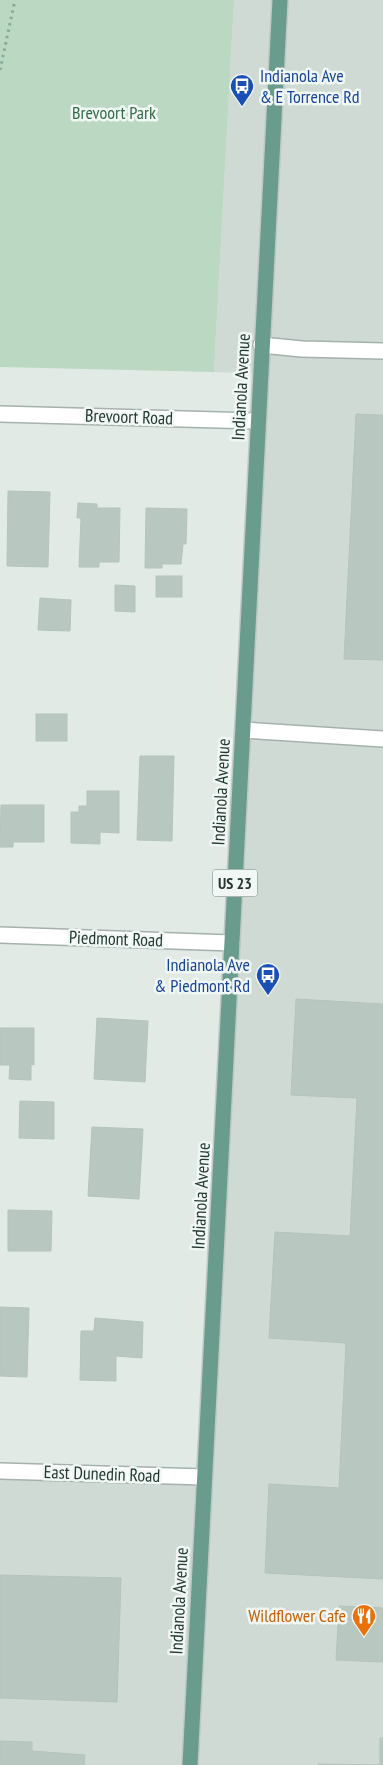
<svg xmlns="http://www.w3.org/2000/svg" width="383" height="1765" viewBox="0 0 383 1765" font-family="'PT Sans Narrow',sans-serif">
<rect width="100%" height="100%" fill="#e1eae5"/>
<path fill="#cfdad4" d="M 234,0 L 383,0 L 383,1765 L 0,1765 L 0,1470 L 205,1473 L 264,374 L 214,372 Z"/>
<path fill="#bbd9c2" d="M 0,0 L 234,0 L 214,372 L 0,367 Z"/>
<g fill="#b9c7c1" stroke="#b4c3bc">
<path d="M 356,414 L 383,415 L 383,660 L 344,659 Z"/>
<path d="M 8,491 L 50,492 L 48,567 L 7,566 Z"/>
<path d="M 78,503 L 97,504 L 97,508 L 120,508 L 119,562 L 99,562 L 99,567 L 79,567 L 81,518 L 77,518 Z"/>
<path d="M 146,508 L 187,509 L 186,544 L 183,544 L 181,564 L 162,564 L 162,568 L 145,568 Z"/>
<rect x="156" y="576" width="26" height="21"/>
<path d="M 115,585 L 135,586 L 135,612 L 115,611 Z"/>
<path d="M 40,598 L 71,600 L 70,631 L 38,630 Z"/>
<rect x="36" y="714" width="31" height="27"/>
<path d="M 140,756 L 174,756 L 172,841 L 137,840 Z"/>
<path d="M 87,791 L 119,791 L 119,833 L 100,832 L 100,844 L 71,843 L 71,812 L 79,812 L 79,806 L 87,806 Z"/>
<path d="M 1,805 L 44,805 L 44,842 L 13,842 L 13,847 L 0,847 Z"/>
<path d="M 296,999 L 383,1004 L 383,1579 L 265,1573 L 269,1484 L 339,1488 L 346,1343 L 269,1338 L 275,1232 L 350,1236 L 357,1098 L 291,1095 Z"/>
<path d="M 97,1018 L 148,1021 L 145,1082 L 94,1079 Z"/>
<path d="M 0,1028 L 34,1028 L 34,1065 L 31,1064 L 31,1080 L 9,1079 L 10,1065 L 0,1065 Z"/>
<path d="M 20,1101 L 54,1102 L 54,1139 L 19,1138 Z"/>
<path d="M 92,1127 L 143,1129 L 139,1199 L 88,1196 Z"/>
<path d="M 8,1210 L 52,1211 L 51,1251 L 8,1251 Z"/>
<path d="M 0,1307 L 29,1308 L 27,1377 L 0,1376 Z"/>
<path d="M 95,1318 L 143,1322 L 142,1358 L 116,1356 L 116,1381 L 80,1380 L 81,1331 L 94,1331 Z"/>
<path d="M 0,1575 L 121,1578 L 117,1702 L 0,1698 Z"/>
<path d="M 339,1606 L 383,1608 L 383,1662 L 336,1660 Z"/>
<path d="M 380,1738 L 383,1738 L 383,1765 L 318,1765 L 318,1764 L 380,1765 Z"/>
<path d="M 0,1741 L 32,1742 L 32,1751 L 85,1755 L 84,1765 L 0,1765 Z"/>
</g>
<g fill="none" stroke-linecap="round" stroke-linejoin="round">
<g stroke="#a4b1ac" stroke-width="18">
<g id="service">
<path d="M 261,345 L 302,349 L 383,351"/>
<path d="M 243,730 L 383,739"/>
</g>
</g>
<g stroke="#a4b1ac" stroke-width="18">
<g id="minor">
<path d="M 0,414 L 257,421"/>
<path d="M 0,935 L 232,943"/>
<path d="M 0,1471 L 204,1477"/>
</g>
</g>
<g stroke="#c1c8c6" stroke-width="18">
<path id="primary" d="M 190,1765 L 280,0"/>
</g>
<path stroke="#84ab9d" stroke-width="3" stroke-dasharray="2.5 4" stroke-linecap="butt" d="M 0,70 L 15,0"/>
<use href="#service" stroke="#fff" stroke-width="15"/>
<use href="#minor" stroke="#fff" stroke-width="15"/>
<use href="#primary" stroke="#699c8c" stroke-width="15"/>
</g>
<defs>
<g id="bus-pin" transform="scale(1.25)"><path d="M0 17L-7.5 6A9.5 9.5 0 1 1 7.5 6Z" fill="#1a4fb4" stroke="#f1f7f4"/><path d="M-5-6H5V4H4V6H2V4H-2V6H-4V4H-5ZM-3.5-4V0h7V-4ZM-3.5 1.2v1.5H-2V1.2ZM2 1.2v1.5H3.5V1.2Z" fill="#fff"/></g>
<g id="restaurant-pin" transform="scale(1.25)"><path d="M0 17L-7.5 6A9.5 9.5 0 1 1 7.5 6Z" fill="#e8710a" stroke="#f1f7f4"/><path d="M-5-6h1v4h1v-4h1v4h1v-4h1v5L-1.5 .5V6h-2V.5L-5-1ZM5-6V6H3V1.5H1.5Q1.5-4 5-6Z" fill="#fff"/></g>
</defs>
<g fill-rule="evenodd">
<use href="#bus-pin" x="242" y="86"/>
<use href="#bus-pin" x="268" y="975"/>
<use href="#restaurant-pin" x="364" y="1616"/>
</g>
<g text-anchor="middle" stroke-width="5" stroke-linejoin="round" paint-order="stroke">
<rect fill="#f1f7f4" stroke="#61726c" stroke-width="1" x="212.5" y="869.5" width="45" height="27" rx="4"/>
<g font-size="16" font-weight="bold" fill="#233932">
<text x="235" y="889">US 23</text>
</g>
<g font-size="18" fill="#164399" stroke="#f1f7f4" text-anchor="start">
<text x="260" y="82">Indianola Ave<tspan x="260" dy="21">&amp; E Torrence Rd</tspan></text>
<text x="250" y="971" text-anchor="end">Indianola Ave<tspan x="250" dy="21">&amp; Piedmont Rd</tspan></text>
</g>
<g font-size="18" fill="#316c45" stroke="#f1f7f4">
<text x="114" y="119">Brevoort Park</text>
</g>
<g font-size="18" fill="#233932" stroke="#f1f7f4">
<text transform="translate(241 387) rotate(-87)" y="6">Indianola Avenue</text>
<text transform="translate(129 417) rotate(2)" y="6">Brevoort Road</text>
<text transform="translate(221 792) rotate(-87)" y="6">Indianola Avenue</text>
<text transform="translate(116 939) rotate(2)" y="6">Piedmont Road</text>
<text transform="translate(201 1196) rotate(-87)" y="6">Indianola Avenue</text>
<text transform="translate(102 1474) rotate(2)" y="6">East Dunedin Road</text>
<text transform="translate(179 1601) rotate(-87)" y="6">Indianola Avenue</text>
</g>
<g font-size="18" fill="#c56008" stroke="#f1f7f4" text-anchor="end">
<text x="346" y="1622">Wildflower Cafe</text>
</g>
</g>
</svg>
